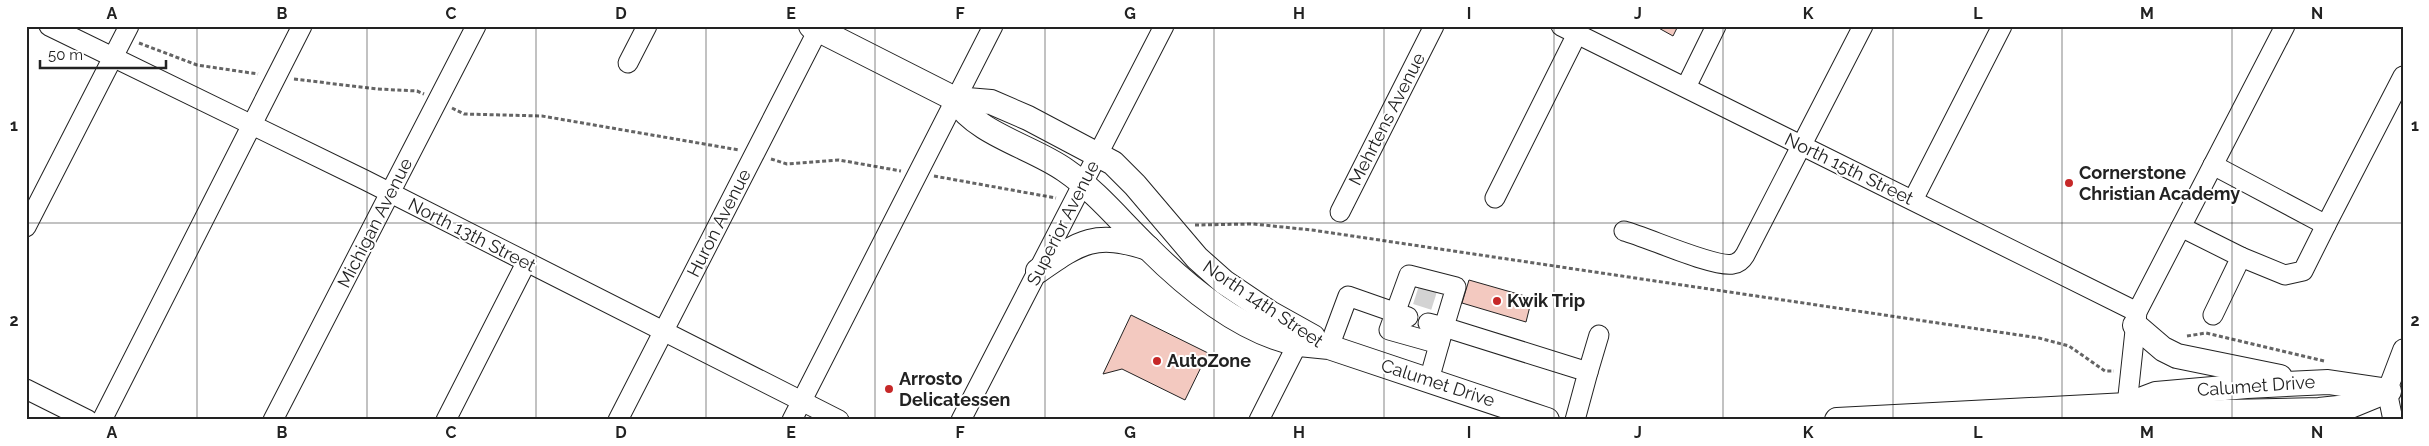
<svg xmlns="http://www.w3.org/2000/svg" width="2429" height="446" viewBox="0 0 2429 446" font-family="Raleway,sans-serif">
<rect width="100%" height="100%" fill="#fff"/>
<g fill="#f3c9c0" stroke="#222">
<path d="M 1655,26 L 1678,26 L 1673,36 Z"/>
<path d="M 1469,280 L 1532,298 L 1526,322 L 1462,303 Z"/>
<path d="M 1131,315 L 1208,353 L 1185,400 L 1122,369 L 1103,374 Z"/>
</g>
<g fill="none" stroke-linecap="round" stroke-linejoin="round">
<path stroke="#d3d3d3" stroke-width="19" stroke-dasharray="19 9" stroke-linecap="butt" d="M 1416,295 L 1435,301"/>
<g stroke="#222" stroke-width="21">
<g id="minor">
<path d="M 49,26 L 365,180 L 839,420"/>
<path d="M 1561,26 L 2137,312"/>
<path d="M 628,63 L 647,26"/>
<path d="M 1686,87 L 1716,26"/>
<path d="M 2213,165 L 2326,225 L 2403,76"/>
<path d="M 1495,198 L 1577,34"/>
<path d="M 1913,200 L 2002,26"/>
<path d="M 1340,212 L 1434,26"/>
<path d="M 26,227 L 129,26"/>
<path d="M 2181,227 L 2241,257 L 2213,315"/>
<path d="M 1624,231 C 1647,237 1714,268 1733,264 C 1739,263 1742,260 1745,255 L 1863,26"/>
<path d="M 2241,257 L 2285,275 L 2303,271 L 2326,225"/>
<path d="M 1428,323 L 1444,327 L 1429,380"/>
<path d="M 1439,344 L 1389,330 L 1409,275 L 1456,287 L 1444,327 L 1588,372 L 1575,420"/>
<path d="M 1329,347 L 1348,296 L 1408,317"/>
<path d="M 1588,372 L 1599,335"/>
<path d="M 26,389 L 88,420"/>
<path d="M 102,420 L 302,26"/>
<path d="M 273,420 L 476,26"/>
<path d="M 446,420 L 526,263"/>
<path d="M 618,420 L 820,26"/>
<path d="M 792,420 L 993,26"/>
<path d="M 961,420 L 1164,26"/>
<path d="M 1259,420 L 1298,343"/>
<path d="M 2119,420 L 2127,405 L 2137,312 L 2285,26"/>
<path d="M 2393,420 L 2387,391 L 2403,349"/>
</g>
</g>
<g stroke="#222" stroke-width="26">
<g id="major">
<path d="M 811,26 L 955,99 L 991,102 L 1028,118 L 1113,163 L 1135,185 L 1197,258 L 1224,282 L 1270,313 L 1313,337"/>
<path d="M 955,99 C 976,134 1033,147 1065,170 C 1097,192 1120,221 1148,248 C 1187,287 1243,333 1299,344 C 1309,345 1319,346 1329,347 L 1547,420"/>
<path d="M 1038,271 C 1081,241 1095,231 1148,248"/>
<path d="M 2135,325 L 2163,349 L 2177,356 L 2280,377"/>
<path d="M 2127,405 L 2156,394 L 2247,386 L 2328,382 L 2389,391"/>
<path d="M 1837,420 L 2127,405 L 2176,413 L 2319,410 L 2348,407 L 2387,391"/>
</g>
</g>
<g stroke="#646464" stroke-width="3" stroke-dasharray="4 2.5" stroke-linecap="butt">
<path d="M 139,43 L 197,65 L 258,74"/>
<path d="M 294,79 L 377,89 L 417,91 L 424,94"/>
<path d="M 452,108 L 464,114 L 542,116 L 739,150"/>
<path d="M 771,159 L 787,164 L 839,160 L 901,171"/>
<path d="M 934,176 L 1056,198"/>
<path d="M 1195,225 L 1253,224 L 1312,230 L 2039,338 L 2069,346 L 2105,371 L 2114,371"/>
<path d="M 2187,336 L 2206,333 L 2324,361"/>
</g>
<use href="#minor" stroke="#fff" stroke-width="19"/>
<use href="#major" stroke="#fff" stroke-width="24"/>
</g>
<path fill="none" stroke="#222" stroke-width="1" stroke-opacity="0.55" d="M 197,26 L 197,420M 367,26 L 367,420M 536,26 L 536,420M 706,26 L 706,420M 875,26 L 875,420M 1045,26 L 1045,420M 1214,26 L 1214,420M 1384,26 L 1384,420M 1554,26 L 1554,420M 1723,26 L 1723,420M 1893,26 L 1893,420M 2062,26 L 2062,420M 2232,26 L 2232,420M 26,223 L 2403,223"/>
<g fill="#c62828" stroke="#fff" stroke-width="2">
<circle cx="2069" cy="183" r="5"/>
<circle cx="1497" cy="301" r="5"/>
<circle cx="1157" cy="361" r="5"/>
<circle cx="889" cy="389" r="5"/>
</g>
<g text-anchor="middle" stroke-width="4" stroke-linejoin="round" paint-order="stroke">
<g font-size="18" fill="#222" stroke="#fff">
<text transform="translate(1387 119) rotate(-63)" y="6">Mehrtens Avenue</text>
<text transform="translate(1849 169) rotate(26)" y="6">North 15th Street</text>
<text transform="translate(375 223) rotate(-63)" y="6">Michigan Avenue</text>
<text transform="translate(719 223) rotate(-63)" y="6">Huron Avenue</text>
<text transform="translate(1063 223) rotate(-63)" y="6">Superior Avenue</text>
<text transform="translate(472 235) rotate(27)" y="6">North 13th Street</text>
<text transform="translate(1263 304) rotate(34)" y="6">North 14th Street</text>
<text transform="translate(1438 383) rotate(18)" y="6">Calumet Drive</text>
<text transform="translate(2256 386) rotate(-4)" y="6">Calumet Drive</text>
</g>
<g font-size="18" font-weight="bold" fill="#222" stroke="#fff" text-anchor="start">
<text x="2079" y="179">Cornerstone<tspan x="2079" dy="21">Christian Academy</tspan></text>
<text x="1507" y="307">Kwik Trip</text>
<text x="1167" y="367">AutoZone</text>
<text x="899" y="385">Arrosto<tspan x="899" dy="21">Delicatessen</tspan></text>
</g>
</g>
<rect width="2429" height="446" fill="none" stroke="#ffffff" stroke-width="55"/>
<path d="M40 60v8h126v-8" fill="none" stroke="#222222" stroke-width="2.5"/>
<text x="48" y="60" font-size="15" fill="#222222" stroke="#ffffff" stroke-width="4" paint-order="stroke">50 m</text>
<rect x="28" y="28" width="2374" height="390" fill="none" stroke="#222" stroke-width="2"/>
<g font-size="16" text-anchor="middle" font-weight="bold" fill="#222">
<text x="112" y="19">A</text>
<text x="282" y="19">B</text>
<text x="451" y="19">C</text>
<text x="621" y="19">D</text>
<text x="791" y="19">E</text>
<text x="960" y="19">F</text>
<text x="1130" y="19">G</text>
<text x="1299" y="19">H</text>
<text x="1469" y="19">I</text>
<text x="1638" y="19">J</text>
<text x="1808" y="19">K</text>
<text x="1978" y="19">L</text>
<text x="2147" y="19">M</text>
<text x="2317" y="19">N</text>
<text x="14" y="131">1</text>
<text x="2415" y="131">1</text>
<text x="14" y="326">2</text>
<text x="2415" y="326">2</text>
<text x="112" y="438">A</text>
<text x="282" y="438">B</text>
<text x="451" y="438">C</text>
<text x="621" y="438">D</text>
<text x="791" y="438">E</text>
<text x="960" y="438">F</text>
<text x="1130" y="438">G</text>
<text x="1299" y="438">H</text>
<text x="1469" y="438">I</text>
<text x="1638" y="438">J</text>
<text x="1808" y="438">K</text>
<text x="1978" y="438">L</text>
<text x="2147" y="438">M</text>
<text x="2317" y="438">N</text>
</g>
</svg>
